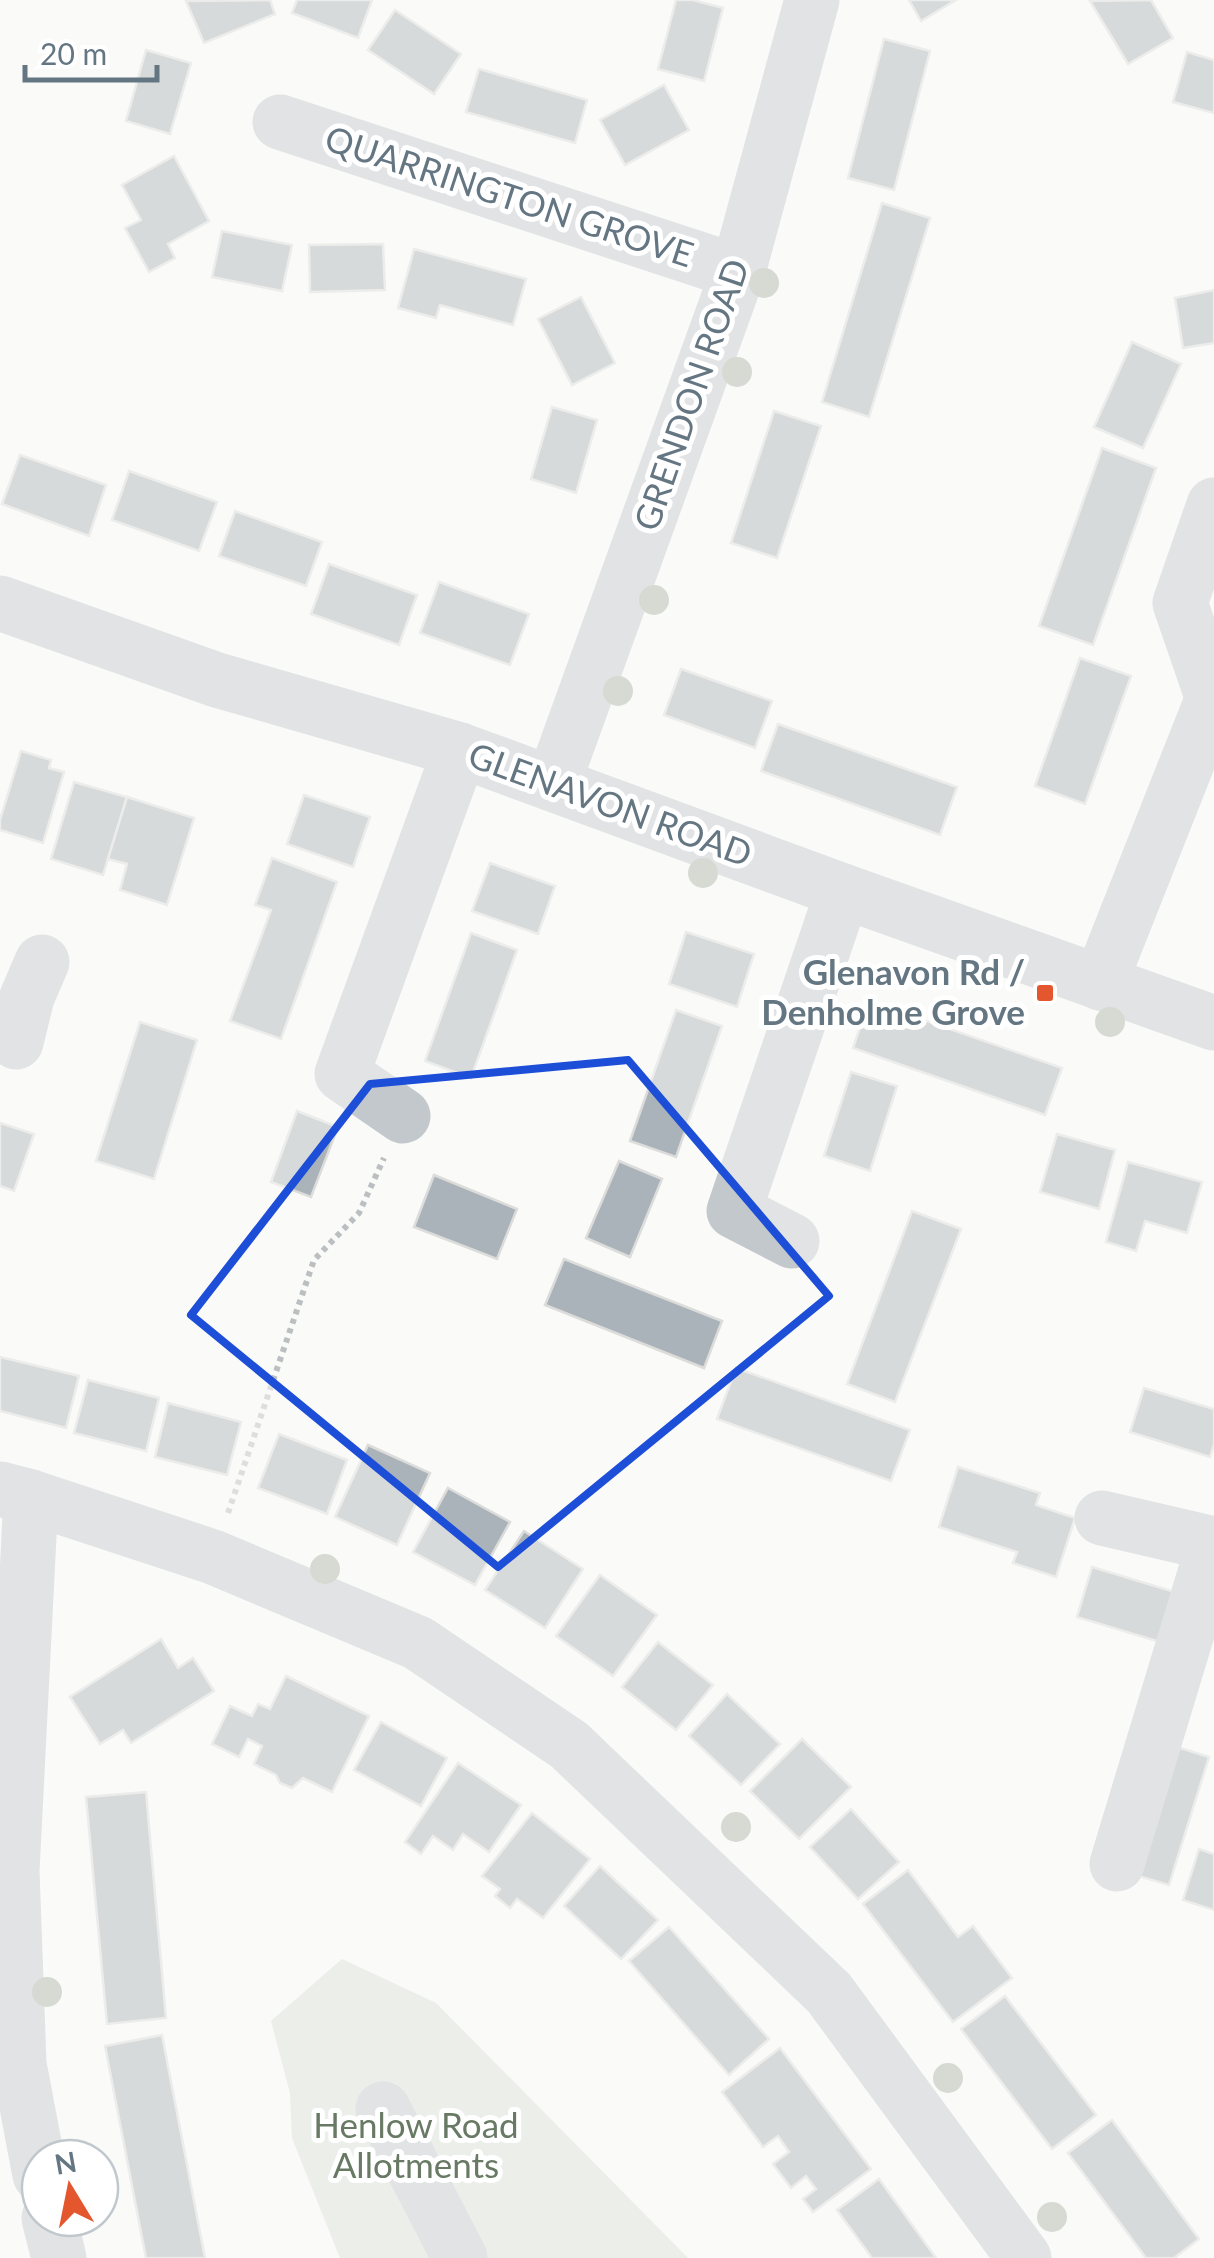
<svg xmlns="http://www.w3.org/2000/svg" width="1214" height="2258" viewBox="0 0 1214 2258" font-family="Lato,sans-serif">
<rect width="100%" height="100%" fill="#fafaf8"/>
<path fill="#dadfd7" d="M 342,1959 L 436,2003 L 688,2258 L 340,2258 L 292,2138 L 290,2093 L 271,2021 Z"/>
<g fill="#aab3b9" stroke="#dcdcda" stroke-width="2.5">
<path d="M 270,0 L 275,14 L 204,43 L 186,1 Z"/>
<path d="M 297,0 L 372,0 L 358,38 L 292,13 Z"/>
<path d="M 676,0 L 693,0 L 723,8 L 704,81 L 658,69 Z"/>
<path d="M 909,0 L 956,0 L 921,21 Z"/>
<path d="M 1151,0 L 1173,38 L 1128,64 L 1090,1 Z"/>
<path d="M 395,10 L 461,54 L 434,94 L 368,50 Z"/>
<path d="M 884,39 L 930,51 L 894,190 L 848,178 Z"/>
<path d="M 146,50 L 191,63 L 170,134 L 126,121 Z"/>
<path d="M 1187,52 L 1214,60 L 1214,113 L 1173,102 Z"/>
<path d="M 479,69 L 587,100 L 575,143 L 466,112 Z"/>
<path d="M 664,85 L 689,130 L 625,165 L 600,120 Z"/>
<path d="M 174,156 L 209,221 L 168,244 L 175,258 L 149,272 L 125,228 L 141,220 L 122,185 Z"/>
<path d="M 882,203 L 930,218 L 869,417 L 822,402 Z"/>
<path d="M 222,231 L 292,245 L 282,291 L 212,277 Z"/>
<path d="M 383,244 L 385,290 L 310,292 L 309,245 Z"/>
<path d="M 414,249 L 526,279 L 513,325 L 440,305 L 436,318 L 398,308 Z"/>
<path d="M 1214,290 L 1214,343 L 1183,348 L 1175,298 Z"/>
<path d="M 581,297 L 615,363 L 572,385 L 538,319 Z"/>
<path d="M 1132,342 L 1181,364 L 1143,448 L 1094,427 Z"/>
<path d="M 552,407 L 597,420 L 576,493 L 531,479 Z"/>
<path d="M 774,411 L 821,426 L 777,558 L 731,543 Z"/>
<path d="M 1102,448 L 1156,468 L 1093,645 L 1039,626 Z"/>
<path d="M 20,455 L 106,485 L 89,536 L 2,504 Z"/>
<path d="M 129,471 L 217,502 L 199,551 L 112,520 Z"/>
<path d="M 235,511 L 322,542 L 306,586 L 219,556 Z"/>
<path d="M 329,564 L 417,595 L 399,645 L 311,614 Z"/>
<path d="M 439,582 L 529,614 L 510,665 L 420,633 Z"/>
<path d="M 1080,658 L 1131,676 L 1085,804 L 1035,786 Z"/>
<path d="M 681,669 L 772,701 L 755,748 L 664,715 Z"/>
<path d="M 778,724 L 957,787 L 940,835 L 761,771 Z"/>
<path d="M 21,751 L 51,760 L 49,768 L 64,772 L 43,843 L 0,830 L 0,820 Z"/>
<path d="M 74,782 L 127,797 L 103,875 L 51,859 Z"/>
<path d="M 304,795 L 370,817 L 353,867 L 287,844 Z"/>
<path d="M 127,797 L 194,818 L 167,905 L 120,890 L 127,864 L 108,859 Z"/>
<path d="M 272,858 L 337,882 L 281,1039 L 230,1021 L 271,910 L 255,905 Z"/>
<path d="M 490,863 L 555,886 L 538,934 L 472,911 Z"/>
<path d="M 686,932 L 754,954 L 737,1007 L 669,984 Z"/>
<path d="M 471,933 L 517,950 L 471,1078 L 425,1061 Z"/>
<path d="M 869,1001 L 1062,1068 L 1045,1115 L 853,1048 Z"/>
<path d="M 676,1010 L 722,1026 L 676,1157 L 630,1141 Z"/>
<path d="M 140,1022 L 197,1040 L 154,1179 L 96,1161 Z"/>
<path d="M 851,1072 L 897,1086 L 870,1171 L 824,1156 Z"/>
<path d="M 297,1111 L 338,1127 L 311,1197 L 271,1182 Z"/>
<path d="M 0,1123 L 34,1134 L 14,1191 L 0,1186 Z"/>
<path d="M 1057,1134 L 1115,1150 L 1099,1209 L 1040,1192 Z"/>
<path d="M 619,1161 L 662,1179 L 630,1257 L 586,1238 Z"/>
<path d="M 1128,1162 L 1202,1182 L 1187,1233 L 1145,1221 L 1136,1251 L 1106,1242 Z"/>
<path d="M 434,1175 L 517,1209 L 497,1259 L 414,1227 Z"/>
<path d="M 912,1211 L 961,1229 L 895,1402 L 847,1384 Z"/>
<path d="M 564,1259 L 722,1321 L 704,1368 L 545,1305 Z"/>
<path d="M 0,1357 L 79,1376 L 66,1428 L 0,1411 Z"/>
<path d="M 736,1368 L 910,1430 L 891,1481 L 717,1419 Z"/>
<path d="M 88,1380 L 159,1398 L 146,1451 L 74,1433 Z"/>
<path d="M 1144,1388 L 1214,1409 L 1214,1444 L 1210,1457 L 1130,1432 Z"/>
<path d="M 168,1403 L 241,1422 L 227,1475 L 155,1457 Z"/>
<path d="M 279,1434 L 347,1460 L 327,1514 L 258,1488 Z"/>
<path d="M 368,1445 L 430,1473 L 397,1545 L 335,1517 Z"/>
<path d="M 958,1467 L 1040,1493 L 1036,1505 L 1075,1518 L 1056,1577 L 1013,1563 L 1017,1552 L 939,1527 Z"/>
<path d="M 448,1488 L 510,1522 L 475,1585 L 413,1552 Z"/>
<path d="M 524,1531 L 583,1569 L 545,1628 L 485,1590 Z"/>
<path d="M 1092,1567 L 1175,1592 L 1160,1642 L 1077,1617 Z"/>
<path d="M 600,1575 L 657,1615 L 613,1676 L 556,1636 Z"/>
<path d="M 161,1639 L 178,1668 L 193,1658 L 214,1691 L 131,1743 L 123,1730 L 100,1744 L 70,1697 Z"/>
<path d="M 658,1642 L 713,1685 L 676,1730 L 622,1687 Z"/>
<path d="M 286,1676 L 369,1716 L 332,1792 L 303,1778 L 292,1788 L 280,1783 L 276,1775 L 254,1764 L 262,1746 L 248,1739 L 239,1757 L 212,1744 L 230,1706 L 252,1716 L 258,1704 L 270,1709 Z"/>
<path d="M 727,1694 L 780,1744 L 741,1785 L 689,1736 Z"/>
<path d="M 381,1722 L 447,1758 L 421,1806 L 354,1770 Z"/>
<path d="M 802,1739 L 851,1787 L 799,1839 L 750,1791 Z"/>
<path d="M 1174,1746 L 1209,1757 L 1169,1885 L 1135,1875 Z"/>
<path d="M 458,1763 L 521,1805 L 489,1852 L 463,1834 L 453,1850 L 433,1836 L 421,1854 L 405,1842 Z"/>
<path d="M 146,1792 L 166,2018 L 107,2024 L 86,1797 Z"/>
<path d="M 851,1809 L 899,1862 L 858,1899 L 810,1847 Z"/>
<path d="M 532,1813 L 590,1859 L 543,1918 L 517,1899 L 510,1908 L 495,1896 L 500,1889 L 482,1876 Z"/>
<path d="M 1199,1849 L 1214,1854 L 1214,1910 L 1183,1900 Z"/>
<path d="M 600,1866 L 658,1920 L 621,1959 L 564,1906 Z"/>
<path d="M 908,1870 L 958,1937 L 973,1926 L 1012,1978 L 953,2022 L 863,1904 Z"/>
<path d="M 669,1927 L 769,2039 L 729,2075 L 629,1961 Z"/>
<path d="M 1005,1996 L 1096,2115 L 1052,2149 L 961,2029 Z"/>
<path d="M 162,2035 L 205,2258 L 146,2258 L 105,2046 Z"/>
<path d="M 780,2048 L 871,2169 L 813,2212 L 803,2199 L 816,2189 L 806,2176 L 791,2188 L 773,2164 L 789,2152 L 778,2136 L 763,2147 L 722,2092 Z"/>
<path d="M 1112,2120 L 1199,2239 L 1174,2258 L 1146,2258 L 1068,2153 Z"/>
<path d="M 879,2179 L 936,2258 L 872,2258 L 837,2210 Z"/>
</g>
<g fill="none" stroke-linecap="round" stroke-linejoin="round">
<path stroke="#bbbfc2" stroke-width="6" stroke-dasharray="5 5" stroke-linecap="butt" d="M 228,1513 L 314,1260 L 359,1213 L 384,1158"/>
<g stroke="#c3c8cc" stroke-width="55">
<path d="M 280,122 L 738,272"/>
<path d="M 0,603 L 217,680 L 460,750 L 843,891 L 1214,1023"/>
<path d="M 1212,696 L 1180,603 L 1214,505"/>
<path d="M 553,784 L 738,272 L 812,0"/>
<path d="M 1100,983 L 1214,695"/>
<path d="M 16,1042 L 27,997 L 42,962"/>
<path d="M 403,1116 L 342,1074 L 460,750"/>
<path d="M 792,1241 L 734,1211 L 843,891"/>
<path d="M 0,1489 L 31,1497 L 213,1557 L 418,1643 L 569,1745 L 829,1993 L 1024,2258"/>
<path d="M 31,1497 L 12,1871 L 19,2064 L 40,2175"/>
<path d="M 1102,1518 L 1214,1544"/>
<path d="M 1117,1864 L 1214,1544"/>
<path d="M 383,2109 L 460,2258"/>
<path d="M 49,2218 L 59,2258"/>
</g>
</g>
<g fill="#aab4a7">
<circle cx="764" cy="283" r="15"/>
<circle cx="737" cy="372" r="15"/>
<circle cx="654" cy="600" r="15"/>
<circle cx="618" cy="691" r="15"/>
<circle cx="703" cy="873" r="15"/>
<circle cx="1110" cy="1022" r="15"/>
<circle cx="325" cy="1569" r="15"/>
<circle cx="736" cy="1827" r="15"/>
<circle cx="47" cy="1992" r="15"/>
<circle cx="948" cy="2078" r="15"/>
<circle cx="1052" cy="2217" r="15"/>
</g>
<path d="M0 0H1214V2258H0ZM 628,1060 L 829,1296 L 498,1567 L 191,1315 L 370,1084 Z" fill="#fafaf8" fill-opacity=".55" fill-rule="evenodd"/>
<path fill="none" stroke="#1d4ed8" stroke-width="8" stroke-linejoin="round" d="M 628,1060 L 829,1296 L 498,1567 L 191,1315 L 370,1084 Z"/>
<rect fill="#e4572e" stroke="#fff" stroke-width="4" x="1035" y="983" width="20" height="20" rx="5"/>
<g text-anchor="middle" stroke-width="10" stroke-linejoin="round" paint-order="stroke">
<g font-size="35" fill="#657683" stroke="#fff">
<text transform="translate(509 197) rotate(18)" y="12">QUARRINGTON GROVE</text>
<text transform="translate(692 395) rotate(-71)" y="12">GRENDON ROAD</text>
<text transform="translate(610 805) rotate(20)" y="12">GLENAVON ROAD</text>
</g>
<g font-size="35" font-weight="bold" fill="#657683" stroke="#fff" text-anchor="end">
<text x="1025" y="985">Glenavon Rd /<tspan x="1025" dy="40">Denholme Grove</tspan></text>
</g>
<g font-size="35" fill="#687a64" stroke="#fff">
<text x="416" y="2138">Henlow Road<tspan x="416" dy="40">Allotments</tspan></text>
</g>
</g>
<g transform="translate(70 2188) rotate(350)"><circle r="48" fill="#ffffff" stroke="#c1c8cd" stroke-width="2.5"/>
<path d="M0-8L18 38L0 25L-18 38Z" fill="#e4572e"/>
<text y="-15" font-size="28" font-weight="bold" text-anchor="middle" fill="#657683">N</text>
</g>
<path d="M25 65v15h132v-15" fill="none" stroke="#657683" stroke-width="5"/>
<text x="40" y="65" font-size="30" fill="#657683" stroke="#ffffff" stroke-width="8" paint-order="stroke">20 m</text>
</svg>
